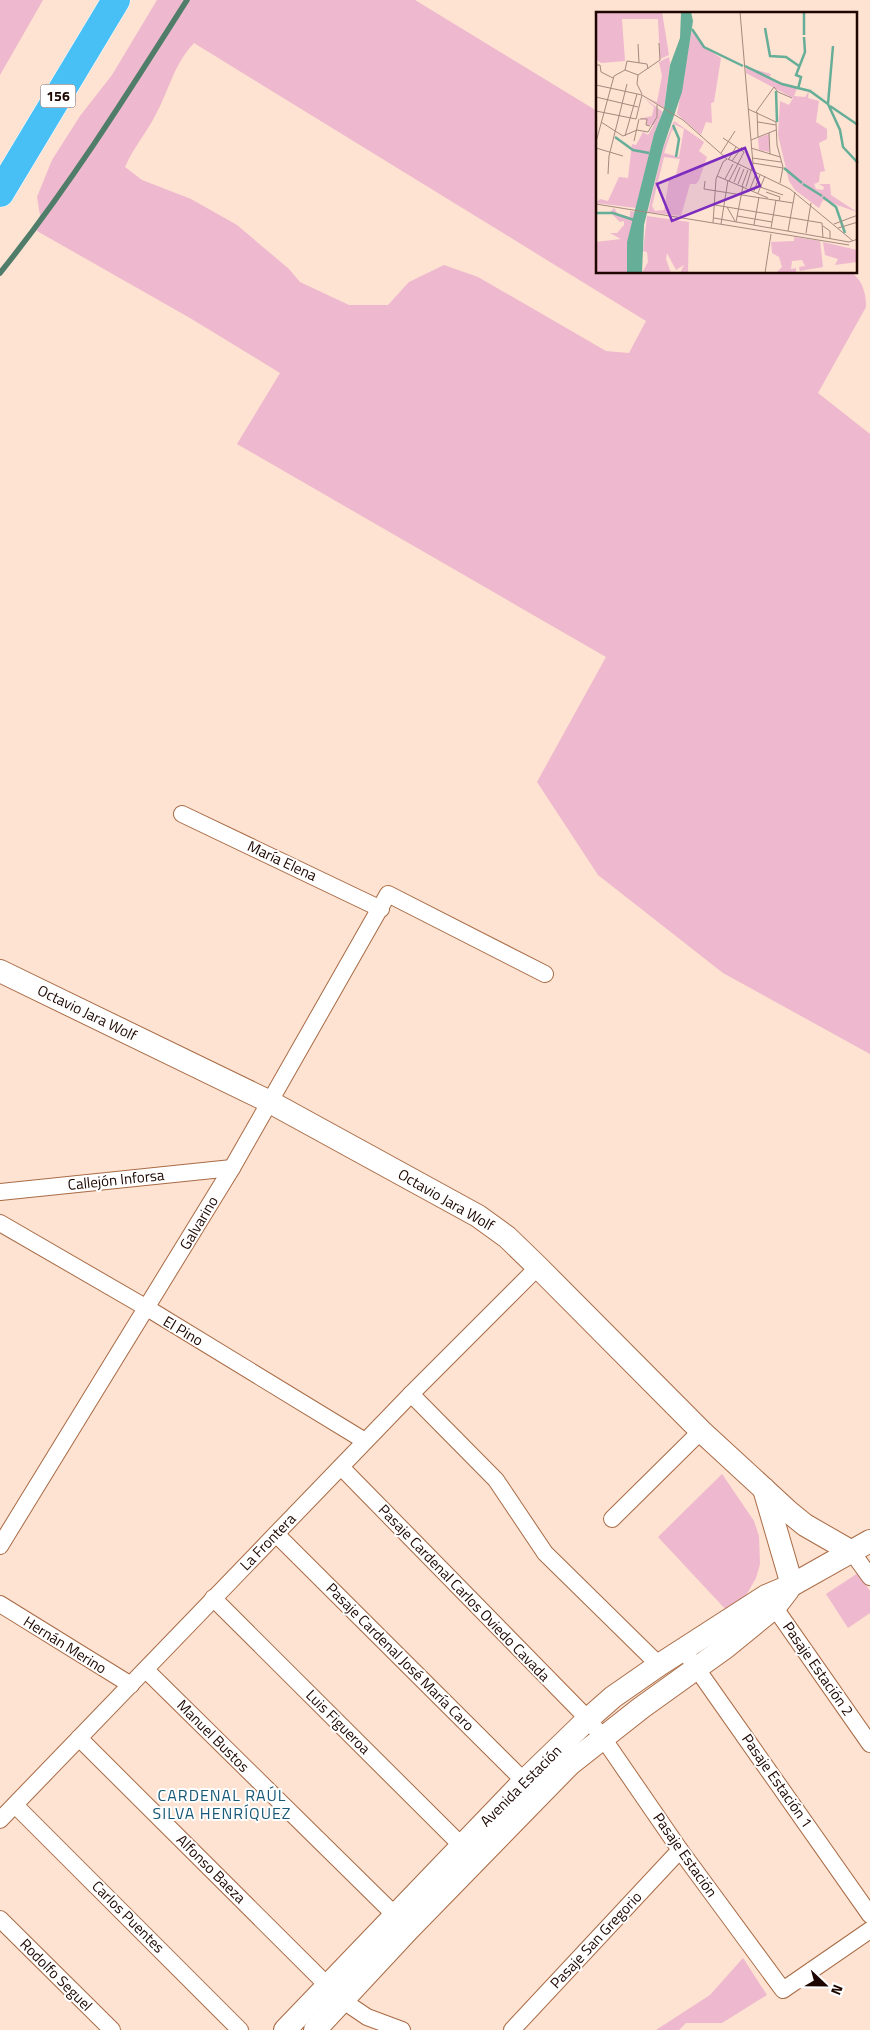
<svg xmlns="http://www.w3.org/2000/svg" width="870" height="2030" viewBox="0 0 870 2030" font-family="'Titillium Web',sans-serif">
<rect width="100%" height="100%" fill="#fee2d2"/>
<g fill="#eeb8ce" fill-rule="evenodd">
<path d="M 0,0 L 43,0 L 0,75 Z"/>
<path d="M 157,0 L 415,0 L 597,111 L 598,272 L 851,272 C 863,281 866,293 866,307 L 818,393 L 870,434 L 870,1054 L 723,973 L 598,875 L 537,782 L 606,657 L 237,444 L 280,373 L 190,318 L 37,231 L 40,215 L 37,197 L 52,160 L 80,116 L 112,75 ZM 194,43 L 646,321 L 629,353 L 606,351 L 478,277 L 444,265 L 409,282 L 388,305 L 349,305 L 300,282 L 289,269 L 237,225 L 191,199 L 142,180 L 125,167 C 133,148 147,132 156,114 C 169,90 174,64 194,43 Z"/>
<path d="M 722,1474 L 754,1521 L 759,1536 L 760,1564 L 756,1578 L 741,1604 L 729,1613 L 658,1537 Z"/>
<path d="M 858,1573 L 870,1591 L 870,1613 L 848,1628 L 826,1594 Z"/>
<path d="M 743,1958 L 767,1995 L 722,2023 L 686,2023 L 679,2030 L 656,2030 L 710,1995 Z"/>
</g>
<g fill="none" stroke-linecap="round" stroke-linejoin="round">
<path stroke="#507c6a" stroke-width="5.5" d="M 0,273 C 69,187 128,93 187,0"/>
<g stroke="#a86b45" stroke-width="18">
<g id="street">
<path d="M 182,814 L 381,909"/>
<path d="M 0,1192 L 232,1168"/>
<path d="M 0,1223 L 152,1311 L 365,1441"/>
<path d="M 411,1394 L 496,1480 L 545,1553 L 659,1665"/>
<path d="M 341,1467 L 588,1719 L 603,1738 L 680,1850 L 783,1990 L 870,1930"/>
<path d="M 612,1519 L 701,1431"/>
<path d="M 276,1534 L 524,1781"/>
<path d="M 0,1546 L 232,1168 L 388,894 L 545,974"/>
<path d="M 852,1552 L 870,1577"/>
<path d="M 213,1598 L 462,1846"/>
<path d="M 768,1598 L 870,1744"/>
<path d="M 0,1604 L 131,1685"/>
<path d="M 690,1659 L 870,1915"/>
<path d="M 146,1670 L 402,1922"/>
<path d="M 79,1738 L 342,2000 L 367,2017 L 402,2030"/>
<path d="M 15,1805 L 240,2030"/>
<path d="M 0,1820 L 411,1394 L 538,1267"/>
<path d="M 0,1919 L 112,2030"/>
<path d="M 512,2030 L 680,1850"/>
</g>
</g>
<g stroke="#a86b45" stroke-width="24">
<g id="secondary">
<path d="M 0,971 L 270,1102 L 478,1216 L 507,1237 L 538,1267 L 701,1431 L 789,1512 L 805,1525 L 852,1552"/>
<path d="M 764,1489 L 792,1585"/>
<path d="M 285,2030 L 524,1781 L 588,1719 L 613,1697 L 659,1665 L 766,1596 L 792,1585 L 870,1541"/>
<path d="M 315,2030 L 409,1929 L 570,1764 L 641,1708 L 726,1647 L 775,1607 L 788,1590"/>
</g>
</g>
<g stroke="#fff" stroke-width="29">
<path id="highway" d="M 0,193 L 116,0"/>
</g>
<use href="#street" stroke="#fff" stroke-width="16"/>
<use href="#secondary" stroke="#fff" stroke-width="22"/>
<use href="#highway" stroke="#48bff5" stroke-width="28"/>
</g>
<g text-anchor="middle" stroke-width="4" stroke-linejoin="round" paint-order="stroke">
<rect fill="#fff" stroke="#61514c" stroke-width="1" x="40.5" y="84.5" width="35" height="23" rx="4"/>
<g font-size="14" font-weight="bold" fill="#1d0700">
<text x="58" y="101">156</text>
</g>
<g font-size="15" fill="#1d0700" stroke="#fff">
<text transform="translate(282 861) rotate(25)" y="5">María Elena</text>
<text transform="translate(87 1013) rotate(26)" y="5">Octavio Jara Wolf</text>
<text transform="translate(116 1180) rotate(-6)" y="5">Callejón Inforsa</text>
<text transform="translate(446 1200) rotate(30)" y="5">Octavio Jara Wolf</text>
<text transform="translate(199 1223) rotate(-59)" y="5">Galvarino</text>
<text transform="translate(183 1331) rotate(31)" y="5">El Pino</text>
<text transform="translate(268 1542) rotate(-46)" y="5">La Frontera</text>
<text transform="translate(464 1593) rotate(46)" y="5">Pasaje Cardenal Carlos Oviedo Cavada</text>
<text transform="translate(65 1645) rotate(32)" y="5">Hernán Merino</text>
<text transform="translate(400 1657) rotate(45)" y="5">Pasaje Cardenal José María Caro</text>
<text transform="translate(818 1669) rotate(55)" y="5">Pasaje Estación 2</text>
<text transform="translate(338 1722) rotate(45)" y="5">Luis Figueroa</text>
<text transform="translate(213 1736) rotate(45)" y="5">Manuel Bustos</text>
<text transform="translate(777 1781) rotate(55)" y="5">Pasaje Estación 1</text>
<text transform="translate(521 1786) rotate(-45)" y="5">Avenida Estación</text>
<text transform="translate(685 1855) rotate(55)" y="5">Pasaje Estación</text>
<text transform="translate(211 1869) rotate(45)" y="5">Alfonso Baeza</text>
<text transform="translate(128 1917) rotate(45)" y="5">Carlos Puentes</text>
<text transform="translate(596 1940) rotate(-47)" y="5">Pasaje San Gregorio</text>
<text transform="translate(56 1975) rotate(45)" y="5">Rodolfo Seguel</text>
</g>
<g font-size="16" letter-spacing="1" fill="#175977" stroke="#fff">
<text x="222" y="1801">CARDENAL RAÚL<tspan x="222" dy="18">SILVA HENRÍQUEZ</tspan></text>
</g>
</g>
<g transform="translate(596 12)">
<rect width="261" height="261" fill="#fee2d2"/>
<path d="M 0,0 L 66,0 L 73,43 L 64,47 L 62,7 L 26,7 L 29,49 L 5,51 L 0,47 ZM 96,18 L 108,35 L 125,46 L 118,90 L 115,91 L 116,111 L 110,110 L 105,123 L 81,102 ZM 73,45 L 74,51 L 68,96 L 54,87 L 61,90 L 66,64 L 63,50 ZM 150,55 L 175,62 L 173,66 L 201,77 L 198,84 L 209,85 L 213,79 L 212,86 L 223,89 L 220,110 L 231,117 L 231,127 L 223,131 L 229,159 L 224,160 L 223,170 L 218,172 L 220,177 L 227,178 L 228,175 L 223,172 L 234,172 L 235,183 L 261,200 L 227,188 L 223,196 L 199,178 L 193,169 L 182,123 L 184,89 L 193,93 L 197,86 L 150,61 ZM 47,85 L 67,100 L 58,122 L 40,196 L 0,191 L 4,187 L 12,189 L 23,165 L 32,166 L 36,132 L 40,133 L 47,120 L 52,123 L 58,113 L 51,113 L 51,107 L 42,107 L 56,104 L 58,95 ZM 78,109 L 108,130 L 103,139 L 111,145 L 103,168 L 100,172 L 94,172 L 85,204 L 52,200 L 67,136 ZM 78,112 L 88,117 L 83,145 L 68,141 L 76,118 L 80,119 ZM 68,145 L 84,147 L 79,167 L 73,167 L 68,198 L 59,199 L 56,194 ZM 173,122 L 173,140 L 163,138 L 162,126 ZM 18,196 L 22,202 L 34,205 L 34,199 L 39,200 L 31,231 L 31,261 L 0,261 L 0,230 L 25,227 L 14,221 L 21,221 L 28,213 L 28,209 L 24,210 L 14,200 ZM 51,204 L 93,210 L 92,261 L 84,261 L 88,253 L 80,258 L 71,241 L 70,247 L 75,261 L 46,261 L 52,250 L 51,240 L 47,239 ZM 198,225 L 224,229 L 227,255 L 204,259 L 203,255 L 209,254 L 206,248 L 196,249 L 195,257 L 200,256 L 200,260 L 180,261 L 186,255 L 183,245 L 176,241 L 175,230 L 198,229 ZM 227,230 L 261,238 L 261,250 L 239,253 L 242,247 L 229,243 Z" fill="#eeb8ce" fill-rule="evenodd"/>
<path d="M 85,0 L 95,0 L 97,9 L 86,80 L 67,136 L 48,213 L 46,261 L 31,261 L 31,230 L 58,122 L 68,97 L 74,53 L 84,26 Z" fill="#66ae98"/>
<path fill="none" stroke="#66ae98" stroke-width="2.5" d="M 208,0 L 208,23M 169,16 L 174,44 L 190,45 L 203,54M 96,17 L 108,35 L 147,54M 149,54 L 186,72 L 214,79 L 232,92 L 244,118 L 247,135 L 262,151M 202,77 L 205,65 L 200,63 L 209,40 L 208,25M 180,79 L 181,110M 232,92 L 237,34M 234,94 L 262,113M 77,113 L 83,127 L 80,145M 19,125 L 37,138 L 53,141M 188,156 L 206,171M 207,172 L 226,184M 227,185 L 240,195 L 249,221M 0,201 L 17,201 L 38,208"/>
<path fill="none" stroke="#a48a7e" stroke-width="1" d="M 144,0 L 157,152 L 150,175M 42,32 L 43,51M 0,53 L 4,53 L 5,60 L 17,66M 29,58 L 31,49 L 51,52 L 52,57M 42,63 L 64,48 L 63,31M 42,63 L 41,72 L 46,82M 0,73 L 46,83 L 87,108 L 131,147 L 127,150M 0,85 L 42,95M 152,97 L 180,110 L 181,133 L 187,155 L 184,171M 0,99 L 40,107 L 46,83M 160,100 L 178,75 L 182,80 L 196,86M 161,100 L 162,125M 44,107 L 51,107 L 50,113 L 54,114M 5,110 L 27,124 L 41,118 L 52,120 L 61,105 L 61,93M 162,110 L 180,113M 173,121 L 174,142M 29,124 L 41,82M 127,126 L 148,140 L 133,169M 155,128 L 180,118M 38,129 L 43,107M 0,130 L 18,64 L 29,58 L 42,63M 0,136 L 27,144M 155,136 L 184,145M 125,141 L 139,119M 156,146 L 185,150M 132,147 L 194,177 L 257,229M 132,148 L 140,135M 136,149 L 146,135M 157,151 L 187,156M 12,162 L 13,144 L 31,72M 121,164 L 172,186M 129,167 L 137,152M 109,169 L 108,177 L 197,191M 138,170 L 144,155M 142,172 L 148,157M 146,174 L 152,158M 164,175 L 187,183M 154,177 L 160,162M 158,179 L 164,163M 170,180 L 184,185 L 183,189M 162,181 L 169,164M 0,192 L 253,233M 119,193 L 226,211 L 227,226M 131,195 L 139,209M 141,204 L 176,210M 118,206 L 253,230 L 262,227M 140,210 L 147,174M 117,211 L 120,167 L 127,150M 125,212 L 132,168M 238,212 L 262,203M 158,213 L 163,185M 227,214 L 234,219 L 234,227M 175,216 L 180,188M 242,216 L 262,210M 192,219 L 199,180M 210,221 L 215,191M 169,261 L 175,222"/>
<path fill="#7b2cbf" fill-opacity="0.15" stroke="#7b2cbf" stroke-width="2.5" d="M 149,136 L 164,174 L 76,209 L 61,172 Z"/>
<rect width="261" height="261" fill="none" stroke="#1d0700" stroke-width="2.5"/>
</g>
<g transform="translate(825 1985) rotate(112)" stroke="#ffffff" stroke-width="4" paint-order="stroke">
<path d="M0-4L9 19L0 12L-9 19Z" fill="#1d0700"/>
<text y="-8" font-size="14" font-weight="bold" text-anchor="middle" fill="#1d0700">N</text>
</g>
</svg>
